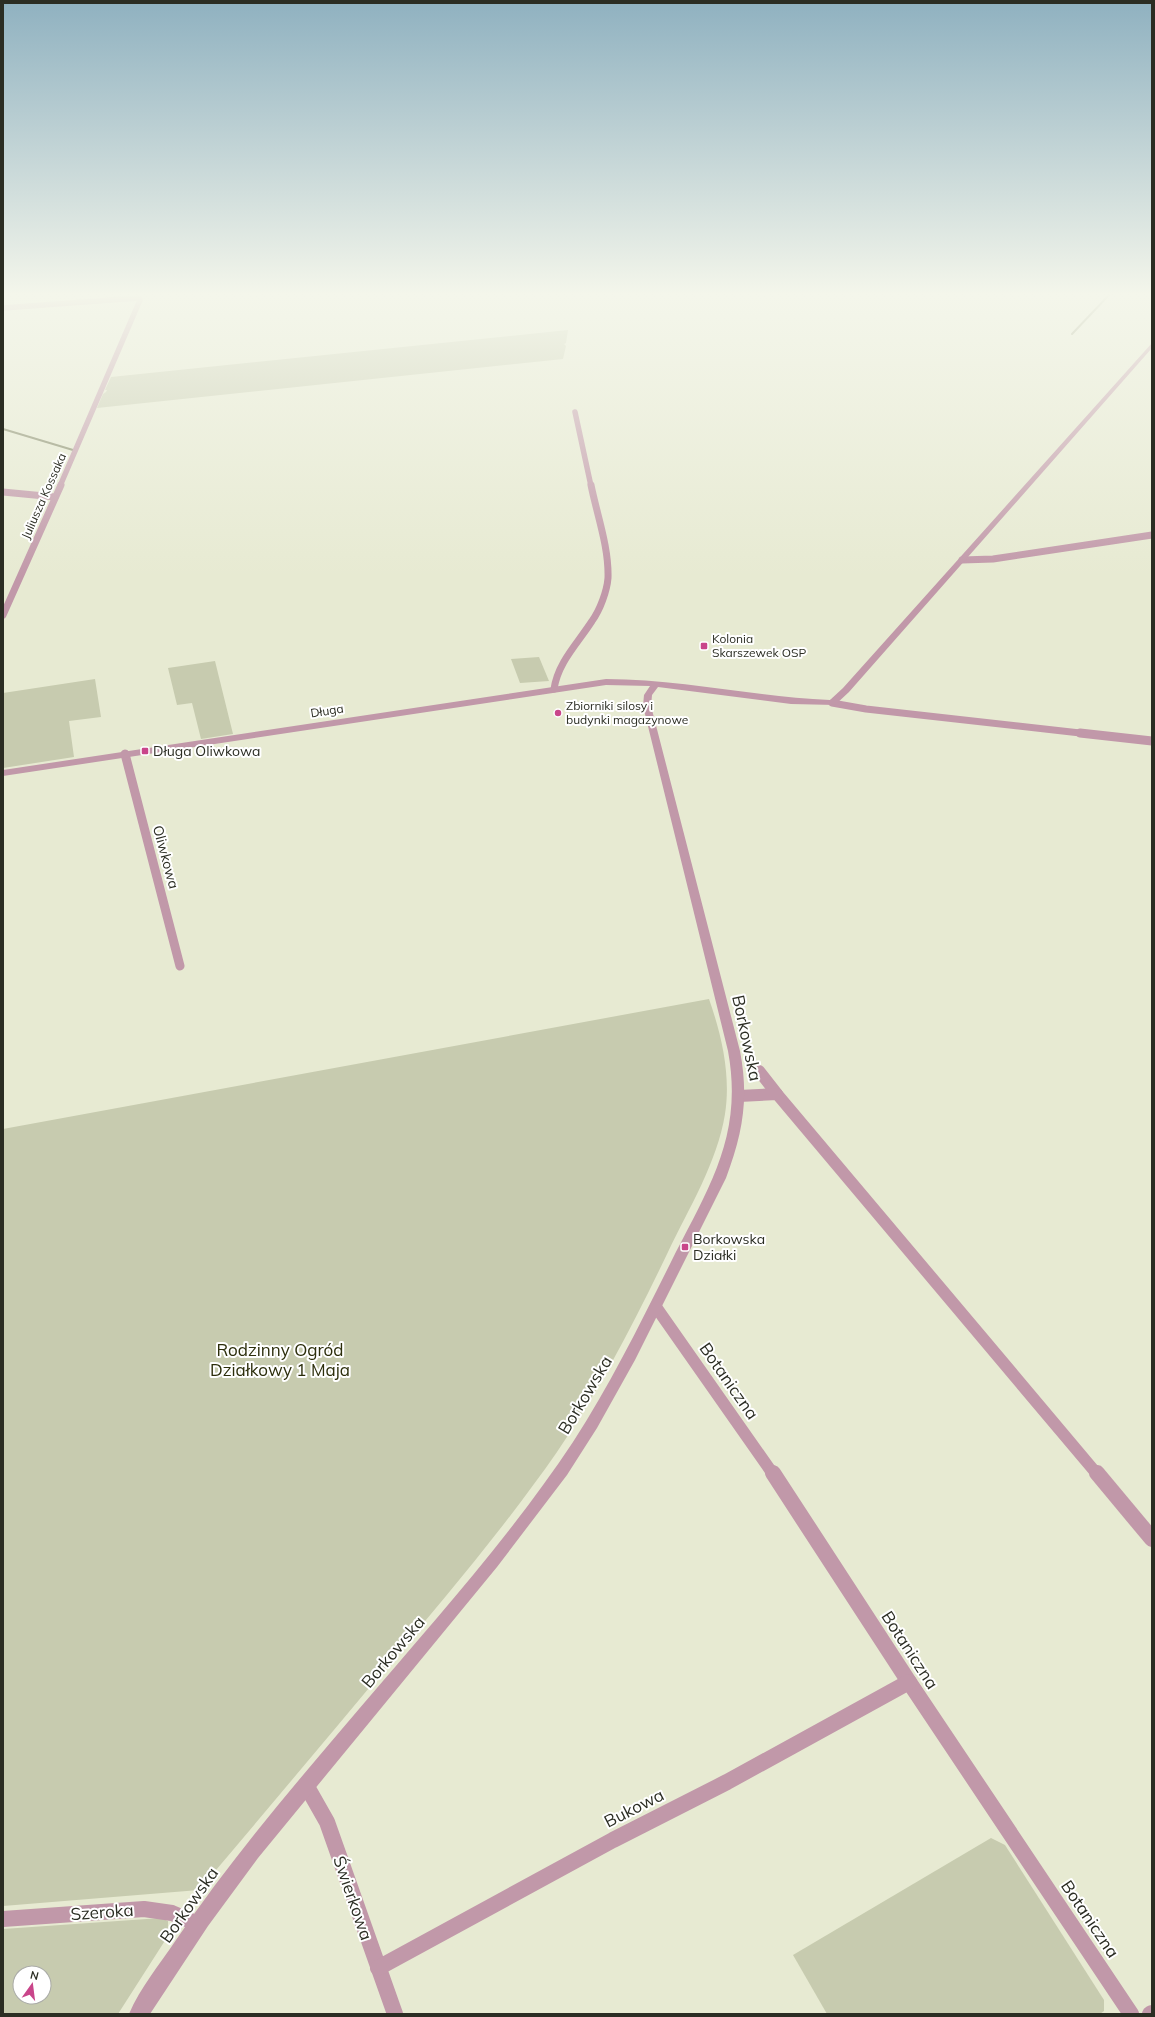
<svg xmlns="http://www.w3.org/2000/svg" width="1155" height="2017" viewBox="0 0 1155 2017" font-family="Mulish,sans-serif">
<rect width="100%" height="100%" fill="#e7ead2"/>
<g fill="#c7cbaf" fill-rule="evenodd">
<path d="M 568,330 L 566,343 L 564,344 L 566,346 L 563,359 L 97,408 L 103,394 L 106,392 L 107,390 L 105,390 L 111,377 Z"/>
<path d="M 539,657 L 549,681 L 520,683 L 511,659 Z"/>
<path d="M 215,661 L 233,734 L 201,739 L 192,703 L 177,705 L 168,668 Z"/>
<path d="M 95,679 L 101,717 L 69,721 L 74,757 L 3,768 L 3,693 Z"/>
<path d="M 709,999 C 722,1036 731,1076 725,1114 C 717,1163 689,1208 668,1252 C 635,1321 600,1389 557,1452 C 504,1528 444,1599 384,1670 C 323,1743 261,1817 199,1890 L 3,1906 L 3,1129 Z"/>
<path d="M 991,1838 L 1005,1845 L 1104,2000 L 1104,2011 L 1100,2014 L 827,2014 L 793,1955 Z"/>
<path d="M 161,1918 L 168,1921 L 168,1934 L 166,1939 L 118,2014 L 3,2014 L 3,1929 ZM 20,1973 L 44,1973 L 44,1997 L 20,1997 Z"/>
</g>
<g fill="none" stroke-linecap="round" stroke-linejoin="round">
<g stroke="#838766" stroke-width="2">
<path d="M 1072,334 L 1110,294"/>
<path d="M 3,429 L 73,450"/>
</g>
<g stroke="#c198a9" stroke-width="5.5">
<path d="M 3,308 L 138,298 L 140,300 L 60,486"/>
<path d="M 575,412 L 591,486"/>
</g>
<g stroke="#c198a9" stroke-width="7">
<path d="M 3,492 L 55,497"/>
<path d="M 962,560 L 993,559 L 1152,535"/>
<path d="M 3,615 L 61,485"/>
<path d="M 554,689 C 558,662 578,643 592,621 C 600,610 607,591 608,578 C 609,547 597,515 591,485"/>
<path d="M 832,703 L 866,709 L 1089,734"/>
</g>
<g stroke="#c198a9" stroke-width="9">
<path d="M 1080,733 L 1152,741"/>
<path d="M 125,754 L 180,966"/>
</g>
<g stroke="#c198a9" stroke-width="12">
<path d="M 759,1071 L 777,1094"/>
<path d="M 739,1096 L 777,1094 L 1097,1474"/>
<path d="M 656,1307 L 773,1474"/>
</g>
<g stroke="#c198a9" stroke-width="16">
<path d="M 773,1473 L 909,1682 L 1131,2014"/>
<path d="M 1097,1473 L 1152,1539"/>
<path d="M 306,1785 L 327,1822 L 395,2014"/>
<path d="M 3,1919 L 144,1909 L 172,1913 L 198,1924"/>
<path d="M 378,1968 L 613,1840 L 727,1782 L 909,1682"/>
<path d="M 1150,2014 L 1152,2013"/>
</g>
<path fill="#c198a9" fill-rule="evenodd" d="M 1152,343 L 1152,348 L 849,692 L 835,705 L 791,704 L 658,687 L 652,695 L 651,706 L 740,1051 C 749,1098 743,1133 726,1178 L 635,1360 L 597,1428 L 567,1475 L 497,1567 L 258,1858 L 208,1926 L 150,2014 L 129,2014 C 140,1988 160,1964 176,1940 C 231,1859 295,1784 359,1709 C 433,1622 510,1537 573,1442 C 610,1385 640,1324 670,1264 C 707,1190 744,1138 728,1051 L 643,706 L 644,695 L 650,686 L 606,685 L 3,776 L 3,770 L 606,679 C 681,679 755,697 830,700 L 843,688 Z"/>
</g>
<linearGradient id="sky" x2="0" y2="1"><stop stop-color="#8fb1c0"/><stop offset="0.51" stop-color="#f4f6eb"/><stop offset="1" stop-color="#f4f6eb" stop-opacity="0"/></linearGradient>
<rect width="1155" height="577" fill="url(#sky)"/>
<g fill="#c9458a" stroke="#fff" stroke-width="1.5">
<rect x="700" y="642" width="8" height="8" rx="2"/>
<circle cx="558" cy="713" r="4"/>
<rect x="141" y="747" width="8" height="8" rx="2"/>
<rect x="681" y="1243" width="8" height="8" rx="2"/>
</g>
<g text-anchor="middle" stroke-width="4" stroke-linejoin="round" paint-order="stroke">
<g font-size="12" fill="#2b2d23" stroke="#fff">
<text transform="translate(44 496) rotate(-66)" y="4">Juliusza Kossaka</text>
<text transform="translate(327 711) rotate(-9)" y="4">Długa</text>
</g>
<g font-size="12" fill="#2b2d23" stroke="#fff" text-anchor="start">
<text x="712" y="643">Kolonia<tspan x="712" dy="14">Skarszewek OSP</tspan></text>
<text x="566" y="710">Zbiorniki silosy i<tspan x="566" dy="14">budynki magazynowe</tspan></text>
</g>
<g font-size="14" fill="#2b2d23" stroke="#fff" text-anchor="start">
<text x="153" y="756">Długa Oliwkowa</text>
<text x="693" y="1244">Borkowska<tspan x="693" dy="16">Działki</tspan></text>
</g>
<g font-size="14" fill="#2b2d23" stroke="#fff">
<text transform="translate(166 857) rotate(75)" y="5">Oliwkowa</text>
</g>
<g font-size="17" fill="#2b2d23" stroke="#fff">
<text transform="translate(747 1038) rotate(78)" y="6">Borkowska</text>
<text transform="translate(729 1381) rotate(55)" y="6">Botaniczna</text>
<text transform="translate(585 1395) rotate(-59)" y="6">Borkowska</text>
<text transform="translate(910 1650) rotate(57)" y="6">Botaniczna</text>
<text transform="translate(393 1652) rotate(-50)" y="6">Borkowska</text>
<text transform="translate(634 1808) rotate(-27)" y="6">Bukowa</text>
<text transform="translate(353 1898) rotate(71)" y="6">Świerkowa</text>
<text transform="translate(189 1905) rotate(-55)" y="6">Borkowska</text>
<text transform="translate(102 1912) rotate(-4)" y="6">Szeroka</text>
<text transform="translate(1090 1919) rotate(56)" y="6">Botaniczna</text>
</g>
<g font-size="17" fill="#2c2e0b" stroke="#fff">
<text x="280" y="1356">Rodzinny Ogród<tspan x="280" dy="20">Działkowy 1 Maja</tspan></text>
</g>
</g>
<rect width="1155" height="2017" fill="none" stroke="#2b2d23" stroke-width="8"/>
<g transform="translate(32 1985) rotate(14)"><circle r="19" fill="#ffffff" stroke="#aaaba7"/>
<path d="M0-3L7 15L0 10L-7 15Z" fill="#c9458a"/>
<text y="-6" font-size="11" font-weight="bold" text-anchor="middle" fill="#2b2d23">N</text>
</g>
</svg>
